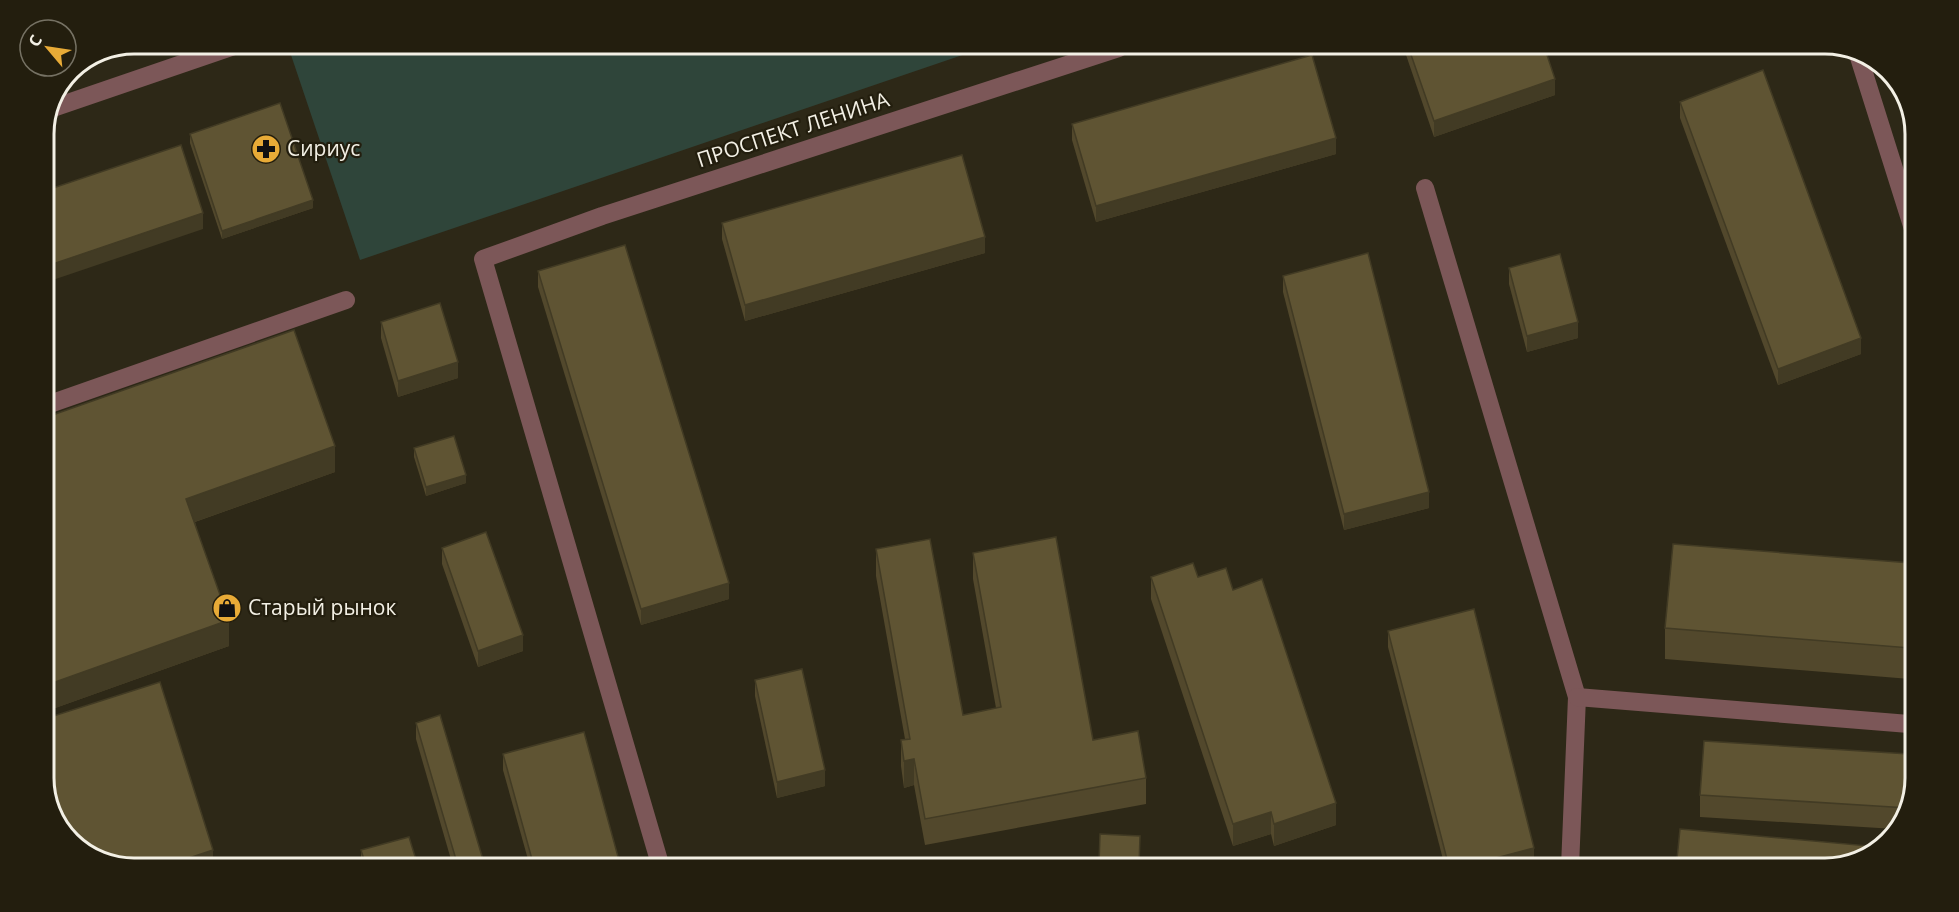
<svg xmlns="http://www.w3.org/2000/svg" width="1959" height="912" viewBox="0 0 1959 912" font-family="'Open Sans',sans-serif">
<rect width="100%" height="100%" fill="#2d2817"/>
<path fill="#2f453a" d="M 303,44 L 986,47 L 360,260 L 289,49 Z"/>
<g fill="none" stroke-linecap="round" stroke-linejoin="round">
<g stroke="#7c5758" stroke-width="18">
<path d="M 1857,51 L 1914,232"/>
<path d="M 53,108 L 240,44"/>
<path d="M 1425,188 L 1577,697 L 1570,867"/>
<path d="M 44,406 L 346,300"/>
<path d="M 1577,697 L 1909,724"/>
<path d="M 660,864 L 483,259 L 602,216 L 1119,48"/>
</g>
</g>
<g fill="#52482c">
<path d="M 1404,49 L 1545,49 L 1555,95 L 1434,137 Z"/>
<path d="M 1680,102 L 1861,354 L 1778,385 L 1680,118 Z"/>
<path d="M 1072,124 L 1336,154 L 1096,222 L 1072,140 Z"/>
<path d="M 190,134 L 313,208 L 222,239 L 190,143 Z"/>
<path d="M 722,223 L 985,253 L 745,321 L 722,239 Z"/>
<path d="M 1509,268 L 1578,338 L 1527,352 L 1509,284 Z"/>
<path d="M 538,271 L 729,599 L 641,625 L 538,287 Z"/>
<path d="M 1283,276 L 1429,508 L 1344,530 L 1283,292 Z"/>
<path d="M 381,322 L 458,378 L 398,397 L 381,338 Z"/>
<path d="M 44,418 L 335,472 L 195,522 L 229,646 L 44,712 Z"/>
<path d="M 414,448 L 466,483 L 426,496 L 414,457 Z"/>
<path d="M 442,548 L 523,651 L 478,667 L 442,564 Z"/>
<path d="M 876,549 L 963,715 L 996,708 L 973,579 L 973,553 L 1093,740 L 1146,778 L 1146,804 L 925,845 L 914,785 L 904,788 L 901,766 L 901,740 L 905,739 L 876,576 Z"/>
<path d="M 1911,563 L 1910,679 L 1665,659 L 1665,628 Z"/>
<path d="M 1151,577 L 1198,577 L 1233,590 L 1336,825 L 1274,846 L 1271,834 L 1233,846 L 1151,599 Z"/>
<path d="M 1388,631 L 1534,864 L 1522,867 L 1445,867 L 1388,647 Z"/>
<path d="M 755,680 L 825,786 L 777,798 L 755,696 Z"/>
<path d="M 416,723 L 484,863 L 452,863 L 416,739 Z"/>
<path d="M 503,754 L 620,864 L 529,863 L 503,770 Z"/>
<path d="M 1909,754 L 1908,813 L 1895,829 L 1700,817 L 1700,795 Z"/>
<path d="M 1100,834 L 1140,845 L 1139,866 L 1099,866 Z"/>
<path d="M 361,850 L 417,863 L 361,863 Z"/>
<path d="M 1677,859 L 1825,868 L 1677,868 Z"/>
</g>
<g fill="#423b24">
<path d="M 1555,79 L 1555,95 L 1434,137 L 1434,121 Z"/>
<path d="M 1336,138 L 1336,154 L 1096,222 L 1096,206 Z"/>
<path d="M 313,200 L 313,208 L 222,239 L 222,231 Z"/>
<path d="M 203,213 L 203,229 L 44,283 L 44,267 Z"/>
<path d="M 985,237 L 985,253 L 745,321 L 745,305 Z"/>
<path d="M 1578,322 L 1578,338 L 1527,352 L 1527,336 Z"/>
<path d="M 1861,338 L 1861,354 L 1778,385 L 1778,369 Z"/>
<path d="M 458,362 L 458,378 L 398,397 L 398,381 Z"/>
<path d="M 335,446 L 335,472 L 186,525 L 186,499 Z"/>
<path d="M 466,475 L 466,483 L 426,496 L 426,487 Z"/>
<path d="M 1429,492 L 1429,508 L 1344,530 L 1344,514 Z"/>
<path d="M 729,583 L 729,599 L 641,625 L 641,609 Z"/>
<path d="M 229,620 L 229,646 L 44,712 L 44,686 Z"/>
<path d="M 523,635 L 523,651 L 478,667 L 478,651 Z"/>
<path d="M 914,759 L 914,785 L 904,788 L 904,761 Z"/>
<path d="M 825,770 L 825,786 L 777,798 L 777,782 Z"/>
<path d="M 1336,803 L 1336,825 L 1274,846 L 1274,824 Z"/>
<path d="M 1271,812 L 1271,834 L 1233,846 L 1233,824 Z"/>
<path d="M 1534,848 L 1534,864 L 1522,867 L 1462,867 Z"/>
<path d="M 213,850 L 213,862 L 177,862 Z"/>
</g>
<g fill="#5f5433" stroke="#423b24" stroke-width="1.5">
<path d="M 1409,49 L 1545,49 L 1555,79 L 1434,121 Z"/>
<path d="M 1312,55 L 1336,138 L 1096,206 L 1072,124 Z"/>
<path d="M 1763,70 L 1861,338 L 1778,369 L 1680,102 Z"/>
<path d="M 280,103 L 313,200 L 222,231 L 190,134 Z"/>
<path d="M 181,145 L 203,213 L 44,267 L 44,191 Z"/>
<path d="M 962,155 L 985,237 L 745,305 L 722,223 Z"/>
<path d="M 625,245 L 729,583 L 641,609 L 538,271 Z"/>
<path d="M 1368,253 L 1429,492 L 1344,514 L 1283,276 Z"/>
<path d="M 1560,254 L 1578,322 L 1527,336 L 1509,268 Z"/>
<path d="M 440,303 L 458,362 L 398,381 L 381,322 Z"/>
<path d="M 294,330 L 335,446 L 186,499 L 229,620 L 44,686 L 44,584 L 51,581 L 44,561 L 44,418 Z"/>
<path d="M 454,436 L 466,475 L 426,487 L 414,448 Z"/>
<path d="M 486,532 L 523,635 L 478,651 L 442,548 Z"/>
<path d="M 1056,537 L 1093,740 L 1138,731 L 1146,778 L 925,819 L 914,759 L 904,761 L 901,740 L 910,739 L 876,549 L 930,539 L 963,715 L 1001,707 L 973,553 Z"/>
<path d="M 1673,544 L 1911,563 L 1910,648 L 1665,628 Z"/>
<path d="M 1193,563 L 1198,577 L 1226,568 L 1233,590 L 1262,579 L 1336,803 L 1274,824 L 1271,812 L 1233,824 L 1151,577 Z"/>
<path d="M 1474,609 L 1534,848 L 1462,867 L 1449,867 L 1388,631 Z"/>
<path d="M 802,669 L 825,770 L 777,782 L 755,680 Z"/>
<path d="M 160,682 L 213,850 L 177,862 L 99,861 L 62,833 L 44,784 L 44,719 Z"/>
<path d="M 440,715 L 484,863 L 457,863 L 416,723 Z"/>
<path d="M 584,732 L 620,864 L 533,863 L 503,754 Z"/>
<path d="M 1704,741 L 1909,754 L 1908,808 L 1700,795 Z"/>
<path d="M 1680,829 L 1880,847 L 1875,853 L 1825,868 L 1726,868 L 1726,864 L 1677,859 Z"/>
<path d="M 1100,834 L 1140,836 L 1139,866 L 1099,864 Z"/>
<path d="M 409,837 L 417,863 L 365,863 L 361,850 Z"/>
</g>
<defs>
<g id="pharmacy-disc" transform="scale(1.5)"><circle r="9.5" fill="#e8ab37" stroke="#231e0e"/><path d="M-2-6h4v4h4v4h-4v4h-4v-4h-4v-4h4Z" fill="#111"/></g>
<g id="shop-disc" transform="scale(1.5)"><circle r="9.5" fill="#e8ab37" stroke="#231e0e"/><path d="M-5-2.5h2.3a2.7 3.5 0 0 1 5.4 0H5L5.5 6h-11ZM-1.5-2.5h3a1.5 2.3 0 0 0-3 0Z" fill="#111"/></g>
</defs>
<g fill-rule="evenodd">
<use href="#pharmacy-disc" x="266" y="149"/>
<use href="#shop-disc" x="227" y="608"/>
</g>
<g text-anchor="middle" stroke-width="4.5" stroke-linejoin="round" paint-order="stroke">
<g font-size="21" fill="#f3f0e5" stroke="#231e0e">
<text transform="translate(793 130) rotate(-18)" y="7">ПРОСПЕКТ ЛЕНИНА</text>
</g>
<g font-size="21" fill="#f3f0e5" stroke="#231e0e" text-anchor="start">
<text x="287" y="156">Сириус</text>
<text x="248" y="615">Старый рынок</text>
</g>
</g>
<path d="M0 0H1959V912H0ZM134 54H1825A80 80 0 0 1 1905 134V778A80 80 0 0 1 1825 858H134A80 80 0 0 1 54 778V134A80 80 0 0 1 134 54Z" fill="#231e0e" fill-rule="evenodd"/>
<path fill="none" stroke="#f3f0e5" stroke-width="3" d="M134 54H1825A80 80 0 0 1 1905 134V778A80 80 0 0 1 1825 858H134A80 80 0 0 1 54 778V134A80 80 0 0 1 134 54Z"/>
<g transform="translate(48 48) rotate(299)"><circle r="28" fill="#231e0e" stroke="#767264" stroke-width="1.5"/>
<path d="M0-4.5L10 22L0 15L-10 22Z" fill="#e8ab37"/>
<text y="-9" font-size="16" font-weight="bold" text-anchor="middle" fill="#f3f0e5">С</text>
</g>
</svg>
